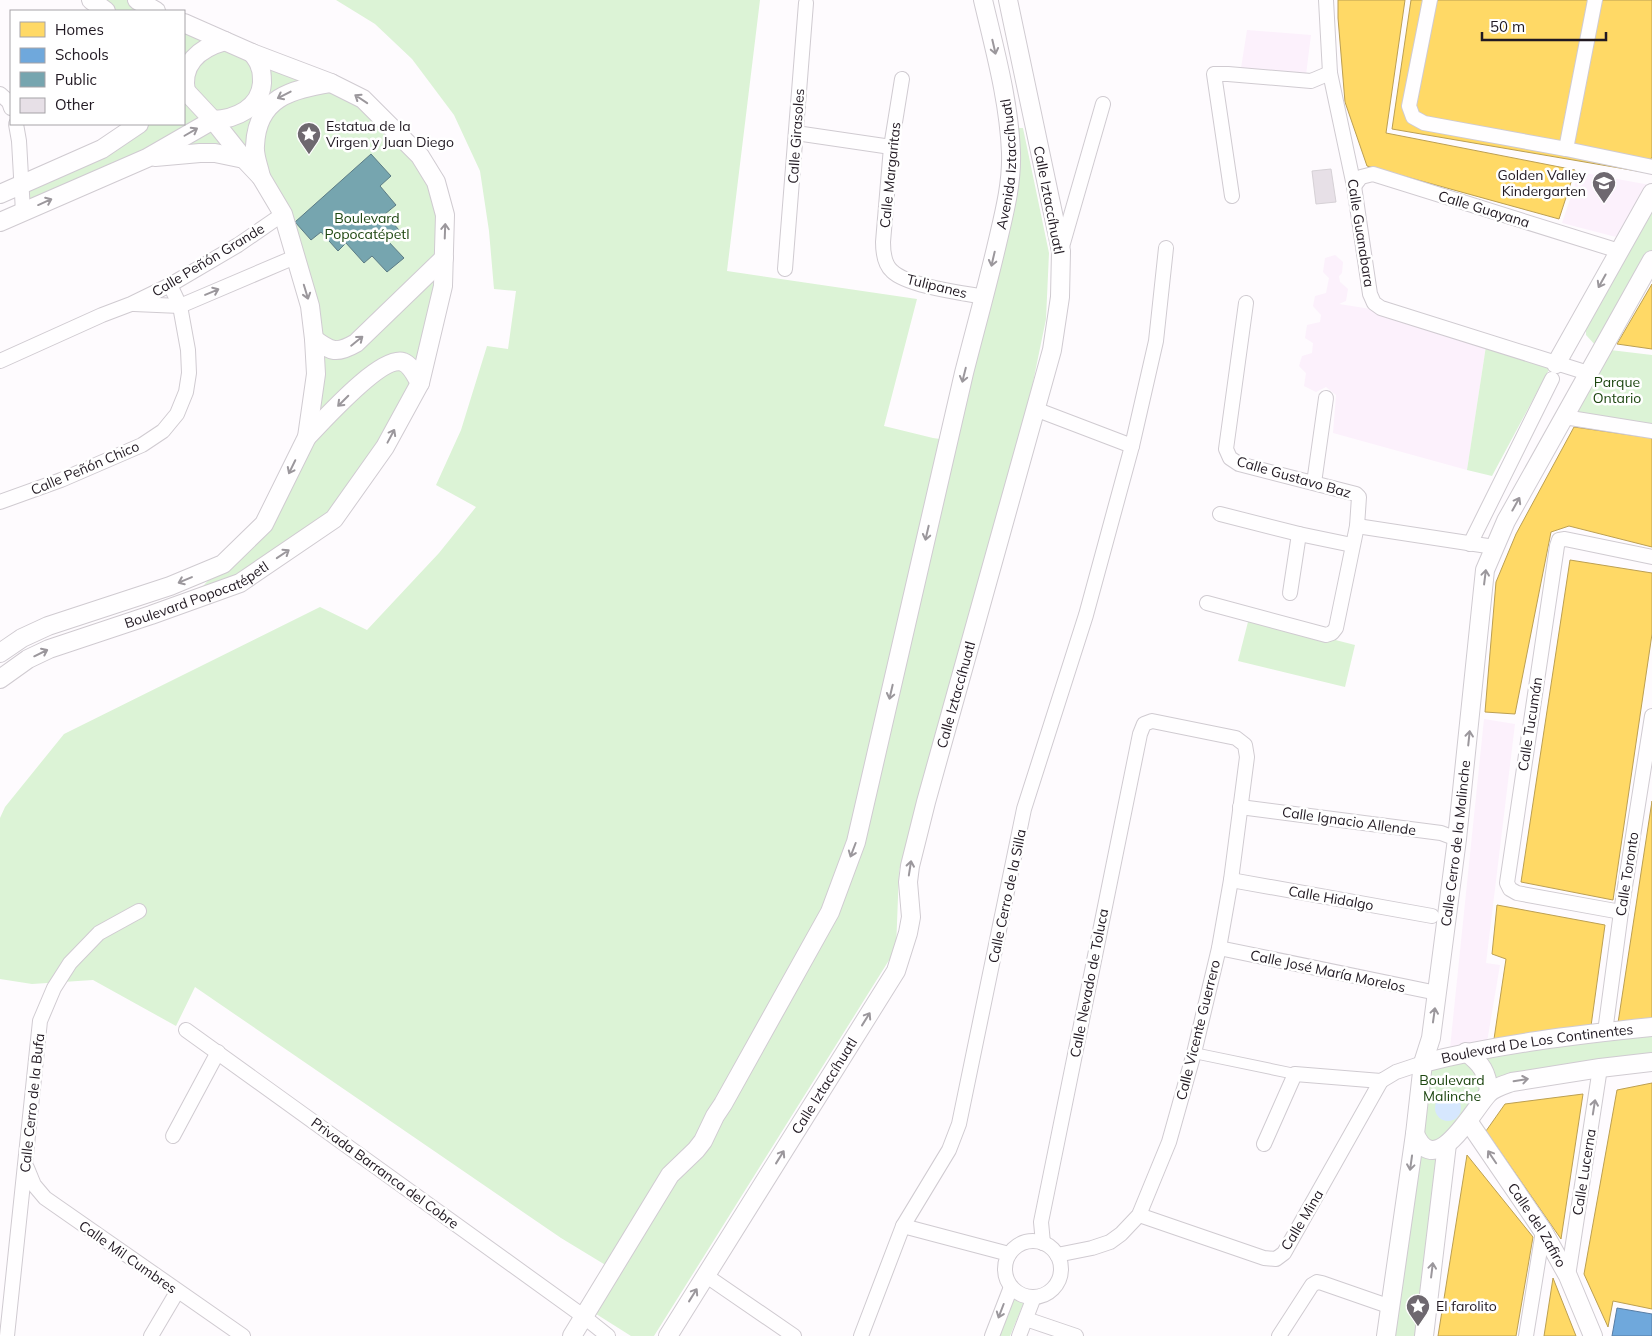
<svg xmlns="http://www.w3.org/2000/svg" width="1652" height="1336" viewBox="0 0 1652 1336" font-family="Mulish,sans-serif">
<rect width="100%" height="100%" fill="#fefbfe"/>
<g fill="#fcf1fc">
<path d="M 1247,30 L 1311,35 L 1306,75 L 1241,68 Z"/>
<path d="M 1579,172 L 1650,185 L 1620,238 L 1562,223 Z"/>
<path d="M 1335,255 L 1343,262 L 1342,273 L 1339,276 L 1340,282 L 1348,289 L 1346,301 L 1339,304 L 1371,309 L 1486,346 L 1467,470 L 1333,433 L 1336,395 L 1326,387 L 1316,392 L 1304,386 L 1306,373 L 1299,366 L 1302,356 L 1312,353 L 1313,343 L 1305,338 L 1307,325 L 1320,322 L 1321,315 L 1313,306 L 1315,296 L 1326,293 L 1329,278 L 1323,272 L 1325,258 Z"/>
<path d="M 1484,719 L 1515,724 L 1486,963 L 1500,965 L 1487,1042 L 1450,1048 Z"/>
</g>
<g fill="#dcf3d6">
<path d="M 100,0 L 136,0 L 154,11 L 111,11 Z"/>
<path d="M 336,0 L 760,0 L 727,271 L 917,299 L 884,426 L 933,438 L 954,441 L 1017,128 L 1023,128 L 1049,253 L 1046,319 L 1031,392 L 899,871 L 896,949 L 654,1336 L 631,1336 L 593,1312 L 617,1272 L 561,1238 L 195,987 L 176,1026 L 93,980 L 32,984 L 0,979 L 0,818 L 5,807 L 64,734 L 320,607 L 367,630 L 439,553 L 476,507 L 436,485 L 461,430 L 487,346 L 508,349 L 516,291 L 494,289 L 489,231 L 480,171 L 454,115 L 412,59 L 375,24 Z"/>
<path d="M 184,24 L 331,84 L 419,154 L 445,215 L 441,287 L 420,382 L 334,519 L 240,583 L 194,596 L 223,564 L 264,524 L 307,437 L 316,306 L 279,205 L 245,158 L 186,151 L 24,209 L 26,184 L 103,150 L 125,124 L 184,124 Z"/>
<path d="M 1652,212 L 1652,251 L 1598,348 L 1586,335 L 1586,329 Z"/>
<path d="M 1486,346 L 1551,366 L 1492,476 L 1467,470 Z"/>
<path d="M 1602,349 L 1652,355 L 1652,429 L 1564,417 Z"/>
<path d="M 1249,618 L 1355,645 L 1345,687 L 1238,661 Z"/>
<path d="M 1652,1027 L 1652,1062 L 1512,1082 L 1447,1145 L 1424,1336 L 1387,1336 L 1423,1063 Z"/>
<path d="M 1009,1293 L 1016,1298 L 1024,1302 L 1010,1336 L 993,1336 Z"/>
</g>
<circle fill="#d6e7fe" cx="1448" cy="1108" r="13"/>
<g fill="#ffd966" stroke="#bc9f52">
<path d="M 1338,0 L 1405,0 L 1386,133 L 1575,170 L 1559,219 L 1367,166 L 1345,102 L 1338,18 Z"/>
<path d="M 1411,0 L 1652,0 L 1652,157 L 1643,172 L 1392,129 Z"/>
<path d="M 1652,284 L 1652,349 L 1617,344 Z"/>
<path d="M 1574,427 L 1652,438 L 1652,547 L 1569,526 L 1551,532 L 1515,714 L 1485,712 L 1496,582 L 1516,534 Z"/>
<path d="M 1570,560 L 1652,573 L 1652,634 L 1613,900 L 1521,882 Z"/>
<path d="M 1652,801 L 1652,1019 L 1618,1023 Z"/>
<path d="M 1497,905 L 1605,925 L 1591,1026 L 1494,1039 L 1506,959 L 1492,954 Z"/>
<path d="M 1652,1083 L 1652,1309 L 1613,1301 L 1608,1327 L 1584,1274 L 1617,1090 Z"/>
<path d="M 1583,1094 L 1561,1239 L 1486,1131 L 1505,1104 Z"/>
<path d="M 1467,1155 L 1533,1237 L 1516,1336 L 1438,1336 Z"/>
<path d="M 1553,1278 L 1576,1336 L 1544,1336 Z"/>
</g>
<path fill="#6fa8dc" stroke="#587da4" d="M 1617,1308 L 1652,1314 L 1652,1336 L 1612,1336 Z"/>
<path fill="#76a5af" stroke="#5c7b85" d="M 371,154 L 391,176 L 380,186 L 396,205 L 385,214 L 399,230 L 387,240 L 404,258 L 387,272 L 372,256 L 364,263 L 346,243 L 338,251 L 321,232 L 311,240 L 295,222 Z"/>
<path fill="#e7e0e7" stroke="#d6d1d6" d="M 1331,169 L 1336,202 L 1316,204 L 1312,171 Z"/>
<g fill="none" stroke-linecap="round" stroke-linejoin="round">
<g stroke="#d0cbd1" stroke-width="12">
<path id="pedestrian" d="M 1194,1053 L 1295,1074"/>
</g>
<g stroke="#d0cbd1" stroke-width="16">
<g id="minor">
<path d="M 1326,0 L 1330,73 L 1354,186 L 1370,294 L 1374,303 L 1381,308 L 1588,373"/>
<path d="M 1430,0 L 1409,106 L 1413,117 L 1424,123 L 1566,149 L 1652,167"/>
<path d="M 902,79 L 891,147 L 883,242 C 883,252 884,264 892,271 C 907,286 963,293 985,297"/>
<path d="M 0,94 L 9,102 L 11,108"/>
<path d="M 16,124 L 19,141 L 23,212"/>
<path d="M 796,133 L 891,147"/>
<path d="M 1566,149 L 1595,0"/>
<path d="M 1354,186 L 1361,177 L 1373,174 L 1619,251"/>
<path d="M 1232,196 L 1214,74 L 1228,74 L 1311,81 L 1330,73"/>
<path d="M 1061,250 L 1103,104"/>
<path d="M 785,269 L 806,3"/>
<path d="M 134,304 L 180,306 L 295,257"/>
<path d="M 0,361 L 102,315 L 131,304 L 170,285 L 238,245 L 283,214"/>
<path d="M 1035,409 L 1132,446"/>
<path d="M 1564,417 L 1652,431"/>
<path d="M 1314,483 L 1326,398"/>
<path d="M 0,502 L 61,480 L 142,445 L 163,431 L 177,414 L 186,392 L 189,373 L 188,350 L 180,306 L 170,285"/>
<path d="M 1220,514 L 1299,534 L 1352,545"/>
<path d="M 1357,526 L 1494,547"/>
<path d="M 1470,544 L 1552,379"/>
<path d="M 1290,593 L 1299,534"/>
<path d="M 1207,603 L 1326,635 L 1332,633 L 1336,628 L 1357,526 L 1359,497 L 1356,494 L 1239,464 L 1230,458 L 1226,449 L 1246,303"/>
<path d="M 1240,807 L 1441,833 L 1457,839"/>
<path d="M 1231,880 L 1432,916"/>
<path d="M 1621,912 L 1517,893 L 1510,889 L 1507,883 L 1557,546 L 1559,540 L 1565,539 L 1652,557"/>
<path d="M 1219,948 L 1437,993"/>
<path d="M 186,1030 L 583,1316 L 608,1336"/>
<path d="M 1605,1032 L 1621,912 L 1652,716"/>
<path d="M 173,1136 L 218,1052"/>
<path d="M 1264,1144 L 1295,1074 L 1381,1081 L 1396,1072 L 1423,1063"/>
<path d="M 27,1168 L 34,1185 L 45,1198 L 243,1336"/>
<path d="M 1139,1215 L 1264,1258 L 1276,1259 L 1284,1253 L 1381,1081"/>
<path d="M 903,1226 L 1009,1254"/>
<circle cx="1033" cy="1269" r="28"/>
<path d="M 1043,1243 L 1041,1222 L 1140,734 L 1144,724 L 1152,721 L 1236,738 L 1245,745 L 1247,757 L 1231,880 L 1219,948 L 1194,1053 L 1169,1142 L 1139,1215 L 1121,1234 L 1110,1242 L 1092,1248 L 1057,1255"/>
<path d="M 705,1275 L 794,1336"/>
<path d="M 1568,1276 L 1600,1068"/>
<path d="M 1026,1319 L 1076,1336"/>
<path d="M 7,1336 L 40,1021 L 54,988 L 70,963 L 99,933 L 139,911"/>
<path d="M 151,1336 L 177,1292"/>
<path d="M 861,1336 L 903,1226 L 949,1150 L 959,1124 L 1024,809 L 1086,615 L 1132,446 L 1156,341 L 1166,248"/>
<path d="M 992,1336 L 1011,1287"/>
<path d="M 1019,1336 L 1034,1297"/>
<path d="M 1279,1336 L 1312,1285 L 1317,1282 L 1322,1283 L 1391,1307"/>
<path d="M 1526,1336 L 1543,1231"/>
</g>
</g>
<g stroke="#d0cbd1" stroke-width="20">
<g id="tertiary">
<path d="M 91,0 L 106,11"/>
<path d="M 137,0 L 156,11"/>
<path d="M 184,93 L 186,92 C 180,63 200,48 225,41"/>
<path d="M 155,157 L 200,153 L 215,153 L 244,159"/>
<path d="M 261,177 C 259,167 254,155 255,146 C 257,97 291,90 331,83"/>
<path d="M 0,194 L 102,149 L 139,124"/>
<path d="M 0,222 L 147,158 L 213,120 C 236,119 260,108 262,83 C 262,78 262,71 260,67 C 259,62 255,57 252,53"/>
<path d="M 314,339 C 331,352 337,354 356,343 L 444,258"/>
<path d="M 1556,364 L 1652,193"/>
<path d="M 307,437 C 322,422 381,355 403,362 C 411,365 415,375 420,383"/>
<path d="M 0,653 L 22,638 L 48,626 L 170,586 L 223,564 L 264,524 L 307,437 L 316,374 L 314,339 L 310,306 L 283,214 L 261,177 L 244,159 L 213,120 L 184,89"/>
<path id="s1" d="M 0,679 L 28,659 L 49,649 L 151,615 L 240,583 L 334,519 L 385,447 L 420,383 L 443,286 L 445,215 L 436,182 L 420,156 L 363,99 L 331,83 L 252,53 L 184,23"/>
<path d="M 1466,1052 C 1482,1064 1487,1072 1489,1092"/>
<path id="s2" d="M 1423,1063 C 1498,1044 1575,1035 1652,1027"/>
<path id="s3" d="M 1468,1121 L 1543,1231 L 1568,1276 L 1593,1336"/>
<path d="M 1415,1134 C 1436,1181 1472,1111 1488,1094 C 1493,1088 1504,1085 1512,1082 L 1600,1068 L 1652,1062"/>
<path id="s4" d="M 572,1336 L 670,1175 L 696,1150 L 703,1141 L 715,1116 L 723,1104 L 830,912 L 856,842 L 964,373 C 975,330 987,287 997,244 C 1004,214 1012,184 1011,153 C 1009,101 995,51 983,0"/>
<path id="s5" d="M 668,1336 L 896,971 L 908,933 L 911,917 L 908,882 L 910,866 L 926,802 L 1052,350 L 1060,297 L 1061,251 L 1008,0"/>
<path id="s6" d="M 1386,1336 L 1415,1134 L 1423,1063 L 1431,1038 L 1457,839 L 1485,570 L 1506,521 L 1652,260"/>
<path d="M 1424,1336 L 1447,1144"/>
</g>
</g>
<use href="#pedestrian" stroke="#fffeff" stroke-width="10"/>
<use href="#minor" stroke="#fffeff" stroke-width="14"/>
<use href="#tertiary" stroke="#fffeff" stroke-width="18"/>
</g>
<defs><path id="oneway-shaft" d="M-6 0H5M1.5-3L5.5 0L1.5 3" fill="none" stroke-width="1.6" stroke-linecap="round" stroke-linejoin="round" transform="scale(1.25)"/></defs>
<g stroke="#9b979c">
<use href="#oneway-shaft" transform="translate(994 47) rotate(77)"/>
<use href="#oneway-shaft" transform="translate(284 95) rotate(153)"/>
<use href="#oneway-shaft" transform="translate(361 99) rotate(-146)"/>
<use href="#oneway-shaft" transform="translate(191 132) rotate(-30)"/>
<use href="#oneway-shaft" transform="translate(45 202) rotate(-24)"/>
<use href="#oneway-shaft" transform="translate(445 231) rotate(-88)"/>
<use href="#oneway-shaft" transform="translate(993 259) rotate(103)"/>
<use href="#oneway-shaft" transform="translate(1602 281) rotate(119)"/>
<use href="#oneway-shaft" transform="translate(212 292) rotate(-23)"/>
<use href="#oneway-shaft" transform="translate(306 292) rotate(73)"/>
<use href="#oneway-shaft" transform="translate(357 341) rotate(-39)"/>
<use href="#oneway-shaft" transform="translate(964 375) rotate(104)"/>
<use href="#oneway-shaft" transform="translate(343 401) rotate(135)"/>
<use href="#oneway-shaft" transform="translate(391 436) rotate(-62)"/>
<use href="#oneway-shaft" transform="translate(292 467) rotate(116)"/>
<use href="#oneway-shaft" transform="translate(1516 504) rotate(-61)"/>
<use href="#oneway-shaft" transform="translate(927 533) rotate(103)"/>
<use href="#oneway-shaft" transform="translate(283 554) rotate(-34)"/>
<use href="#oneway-shaft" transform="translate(1485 577) rotate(-83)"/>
<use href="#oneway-shaft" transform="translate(185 580) rotate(157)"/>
<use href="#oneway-shaft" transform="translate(41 653) rotate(-26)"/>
<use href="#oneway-shaft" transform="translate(891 692) rotate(103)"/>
<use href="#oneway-shaft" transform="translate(1469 738) rotate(-84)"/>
<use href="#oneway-shaft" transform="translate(853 850) rotate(111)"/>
<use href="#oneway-shaft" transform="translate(910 868) rotate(-81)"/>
<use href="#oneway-shaft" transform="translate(1434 1015) rotate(-82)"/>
<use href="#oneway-shaft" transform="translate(866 1019) rotate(-58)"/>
<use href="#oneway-shaft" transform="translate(1521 1080) rotate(-9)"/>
<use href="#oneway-shaft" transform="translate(1594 1107) rotate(-81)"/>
<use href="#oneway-shaft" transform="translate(780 1157) rotate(-58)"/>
<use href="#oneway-shaft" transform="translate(1492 1157) rotate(-124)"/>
<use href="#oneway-shaft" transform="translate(1411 1163) rotate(98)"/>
<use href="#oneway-shaft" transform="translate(1432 1270) rotate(-83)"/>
<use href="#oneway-shaft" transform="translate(693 1295) rotate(-58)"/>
<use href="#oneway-shaft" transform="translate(1001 1311) rotate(111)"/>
</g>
<defs>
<g id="sight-pin" transform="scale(1.25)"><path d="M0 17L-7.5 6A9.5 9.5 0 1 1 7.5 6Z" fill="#6e686f" stroke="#fff"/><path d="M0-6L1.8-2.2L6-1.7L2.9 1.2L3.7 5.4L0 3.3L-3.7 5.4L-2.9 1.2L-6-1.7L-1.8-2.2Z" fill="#fff"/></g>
<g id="school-pin" transform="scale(1.25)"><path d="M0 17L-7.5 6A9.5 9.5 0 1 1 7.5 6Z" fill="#6e686f" stroke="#fff"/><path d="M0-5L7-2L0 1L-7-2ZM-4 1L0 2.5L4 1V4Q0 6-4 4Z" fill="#fff"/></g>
</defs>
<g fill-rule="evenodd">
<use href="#sight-pin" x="309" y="134"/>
<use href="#school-pin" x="1604" y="183"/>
<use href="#sight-pin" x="1418" y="1306"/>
</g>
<g text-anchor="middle" stroke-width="5" stroke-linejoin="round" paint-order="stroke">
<g font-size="14" fill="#211922" stroke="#fff" text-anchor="start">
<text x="326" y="131">Estatua de la<tspan x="326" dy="16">Virgen y Juan Diego</tspan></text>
<text x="1586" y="180" text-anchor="end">Golden Valley<tspan x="1586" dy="16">Kindergarten</tspan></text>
<text x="1436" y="1311">El farolito</text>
</g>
<g font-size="14" fill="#211922" stroke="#fff">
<text transform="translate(796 136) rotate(-86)" y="5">Calle Girasoles</text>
<text dy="5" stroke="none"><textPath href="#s4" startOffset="1268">Avenida Iztaccíhuatl</textPath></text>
<text transform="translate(890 175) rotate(-84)" y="5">Calle Margaritas</text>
<text transform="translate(1049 200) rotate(79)" y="5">Calle Iztaccíhuatl</text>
<text transform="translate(1484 209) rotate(17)" y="5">Calle Guayana</text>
<text transform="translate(1361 233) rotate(81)" y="5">Calle Guanabara</text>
<text transform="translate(208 260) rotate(-31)" y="5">Calle Peñón Grande</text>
<text transform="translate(937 286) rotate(14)" y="5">Tulipanes</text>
<text transform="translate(85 468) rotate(-23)" y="5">Calle Peñón Chico</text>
<text transform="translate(1294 477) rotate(16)" y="5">Calle Gustavo Baz</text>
<text dy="5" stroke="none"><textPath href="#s1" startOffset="215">Boulevard Popocatépetl</textPath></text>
<text dy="5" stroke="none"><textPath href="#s5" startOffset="715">Calle Iztaccíhuatl</textPath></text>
<text transform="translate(1530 724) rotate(-81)" y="5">Calle Tucumán</text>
<text transform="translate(1349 821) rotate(8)" y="5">Calle Ignacio Allende</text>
<text dy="5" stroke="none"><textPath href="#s6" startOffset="498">Calle Cerro de la Malinche</textPath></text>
<text transform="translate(1627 874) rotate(-81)" y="5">Calle Toronto</text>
<text transform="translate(1007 896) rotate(-78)" y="5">Calle Cerro de la Silla</text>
<text transform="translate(1331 898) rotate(10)" y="5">Calle Hidalgo</text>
<text transform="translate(1328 971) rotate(12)" y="5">Calle José María Morelos</text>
<text transform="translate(1089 983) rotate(-79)" y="5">Calle Nevado de Toluca</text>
<text transform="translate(1198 1030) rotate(-76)" y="5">Calle Vicente Guerrero</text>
<text dy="5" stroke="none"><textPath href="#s2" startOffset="116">Boulevard De Los Continentes</textPath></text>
<text dy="5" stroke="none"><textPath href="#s5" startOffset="295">Calle Iztaccíhuatl</textPath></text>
<text transform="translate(32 1103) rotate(-84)" y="5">Calle Cerro de la Bufa</text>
<text transform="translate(1584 1172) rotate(-81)" y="5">Calle Lucerna</text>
<text transform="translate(385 1173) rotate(36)" y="5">Privada Barranca del Cobre</text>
<text transform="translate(1302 1220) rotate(-59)" y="5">Calle Mina</text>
<text dy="5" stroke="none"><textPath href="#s3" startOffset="125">Calle del Zafiro</textPath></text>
<text transform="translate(128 1257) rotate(35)" y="5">Calle Mil Cumbres</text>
</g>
<g font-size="14" fill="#1d4610" stroke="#fff">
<text x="367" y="223">Boulevard<tspan x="367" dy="16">Popocatépetl</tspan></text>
<text x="1617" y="387">Parque<tspan x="1617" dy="16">Ontario</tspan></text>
<text x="1452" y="1085">Boulevard<tspan x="1452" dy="16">Malinche</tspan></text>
</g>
</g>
<rect x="10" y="10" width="175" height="115" fill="#ffffff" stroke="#a6a3a7"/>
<rect x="20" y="22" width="25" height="15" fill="#ffd966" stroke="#a6a3a7"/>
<text x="55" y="35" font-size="15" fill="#211922">Homes</text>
<rect x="20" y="48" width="25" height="15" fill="#6fa8dc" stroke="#a6a3a7"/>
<text x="55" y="60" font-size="15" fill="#211922">Schools</text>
<rect x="20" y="72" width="25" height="15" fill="#76a5af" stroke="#a6a3a7"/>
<text x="55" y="85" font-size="15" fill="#211922">Public</text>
<rect x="20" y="98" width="25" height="15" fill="#e7e0e7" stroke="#a6a3a7"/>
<text x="55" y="110" font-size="15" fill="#211922">Other</text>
<path d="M1482 32v8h124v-8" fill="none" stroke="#211922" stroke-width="2.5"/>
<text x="1490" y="32" font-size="15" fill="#211922" stroke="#ffffff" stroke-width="4" paint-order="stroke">50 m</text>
</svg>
